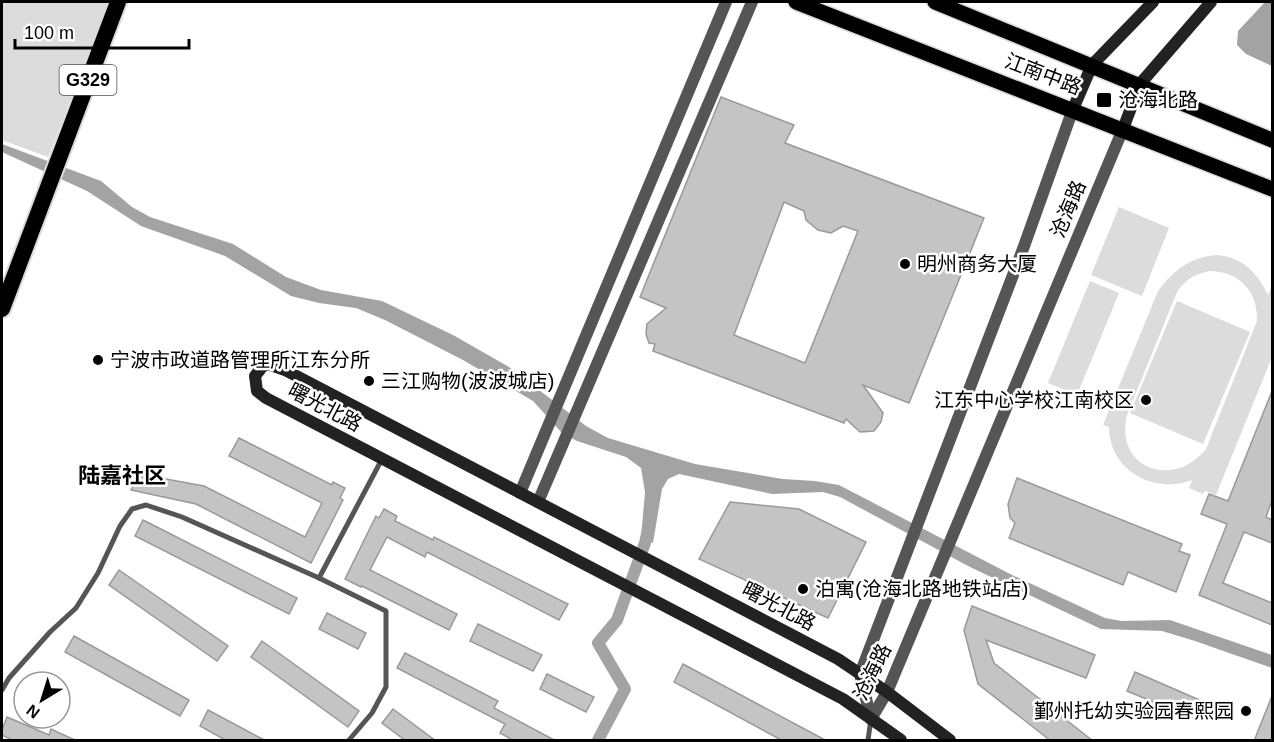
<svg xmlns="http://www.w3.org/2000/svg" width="1274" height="742" viewBox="0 0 1274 742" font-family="Helvetica,'Noto Sans SC',sans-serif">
<rect width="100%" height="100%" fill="#fff"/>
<g fill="#dcdcdc" fill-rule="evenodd">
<path d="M 2,2 L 109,2 L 48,157 L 2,140 Z"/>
<path d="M 1119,207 L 1169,228 L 1142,296 L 1091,275 Z"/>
<path d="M 1217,255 C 1242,257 1257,272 1268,295 L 1272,284 L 1272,357 L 1216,495 L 1205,491 L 1203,494 L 1189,488 L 1192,480 C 1154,495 1109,470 1109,427 L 1103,425 L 1158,291 C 1174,270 1190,257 1217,255 ZM 1209,271 C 1239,271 1258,291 1257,321 L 1206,449 C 1173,490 1114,468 1127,415 L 1177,292 C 1185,279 1196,274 1209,271 Z"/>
<path d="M 1090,281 L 1119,293 L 1077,395 L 1048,383 Z"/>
<path d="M 1177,301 L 1250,332 L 1203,444 L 1130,413 Z"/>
</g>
<g fill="#a3a3a3">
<path d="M 1265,2 L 1272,2 L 1272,66 L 1246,54 L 1237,45 L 1238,31 Z"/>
<path d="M 2,144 L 101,181 L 132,207 L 150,217 L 233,244 L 286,277 L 321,290 L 382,301 L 453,335 L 509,367 L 586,426 L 608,438 L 695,464 L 783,479 L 815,481 L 839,485 L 1012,575 L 1105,618 L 1122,621 L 1170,620 L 1272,655 L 1272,668 L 1195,641 L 1162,631 L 1101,629 L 970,567 L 840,497 L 823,492 L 772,494 L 679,474 L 668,479 L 662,489 L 653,543 L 641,538 L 645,492 L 641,468 L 626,457 L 577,441 L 562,433 L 533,401 L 463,360 L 385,320 L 356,308 L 319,303 L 291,296 L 225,256 L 141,226 L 87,191 L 2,152 Z"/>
</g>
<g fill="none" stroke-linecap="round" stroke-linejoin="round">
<path stroke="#a3a3a3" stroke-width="12" d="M 598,740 L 625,689 L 598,643 L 617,620 L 645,543 L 649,525"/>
</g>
<g fill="#c4c4c4" stroke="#999" stroke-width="1.5" fill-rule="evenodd">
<path d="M 721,97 L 794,125 L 785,143 L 984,218 L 909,403 L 863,385 L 883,413 L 881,422 L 874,431 L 860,432 L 846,419 L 844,423 L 653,351 L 655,344 L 649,343 L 646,334 L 647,324 L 666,308 L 640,297 ZM 784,202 L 804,211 L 806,220 L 818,230 L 831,233 L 843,226 L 858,231 L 805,363 L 734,335 Z"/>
<path d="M 1272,391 L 1272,500 L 1266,517 L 1272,520 L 1272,543 L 1244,532 L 1223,583 L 1272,603 L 1272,625 L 1199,595 L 1227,524 L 1201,514 L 1209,494 L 1228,501 Z"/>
<path d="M 239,438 L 332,485 L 333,482 L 345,488 L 340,498 L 343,500 L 311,563 L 196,504 L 131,490 L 139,474 L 204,486 L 305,537 L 322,503 L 229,456 Z"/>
<path d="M 1017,478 L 1182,544 L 1179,551 L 1190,555 L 1176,592 L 1128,572 L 1123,585 L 1009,538 L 1015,523 L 1010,518 L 1008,504 Z"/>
<path d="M 730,502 L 799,509 L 866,542 L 828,618 L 699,559 Z"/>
<path d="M 384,509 L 397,516 L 395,521 L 433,540 L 434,537 L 568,604 L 559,620 L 427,552 L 425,557 L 387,537 L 370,570 L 457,614 L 449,630 L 362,586 L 361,587 L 345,579 L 376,516 L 379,518 Z"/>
<path d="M 143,520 L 297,598 L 289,614 L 135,536 Z"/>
<path d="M 119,570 L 228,646 L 217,661 L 109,585 Z"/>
<path d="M 972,606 L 1095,655 L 1086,678 L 986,640 L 994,663 L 1093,741 L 1051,741 L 978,684 L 964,630 Z"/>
<path d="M 327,613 L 366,633 L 358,649 L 319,629 Z"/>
<path d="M 478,624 L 542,655 L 533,671 L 470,641 Z"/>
<path d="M 74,636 L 189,700 L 180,716 L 65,652 Z"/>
<path d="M 262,641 L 359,711 L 348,727 L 251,657 Z"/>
<path d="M 405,653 L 498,701 L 494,708 L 556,741 L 514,741 L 500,733 L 505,724 L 397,668 Z"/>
<path d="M 683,664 L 827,741 L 783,741 L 674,682 Z"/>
<path d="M 1135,672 L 1204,702 L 1197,720 L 1127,691 Z"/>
<path d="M 547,674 L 594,697 L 586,712 L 540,689 Z"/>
<path d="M 1272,696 L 1272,741 L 1254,741 Z"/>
<path d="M 393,709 L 436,741 L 406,741 L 382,723 Z"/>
<path d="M 208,710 L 266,741 L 227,741 L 200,726 Z"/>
<path d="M 7,717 L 49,735 L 51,729 L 77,741 L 14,741 L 2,735 L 2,730 Z"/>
</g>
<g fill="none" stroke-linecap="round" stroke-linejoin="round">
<g stroke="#dbdbdb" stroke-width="18">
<g id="primary">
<path d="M 796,2 L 1272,189"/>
<path d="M 935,2 L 1272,140"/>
</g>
</g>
<g stroke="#dbdbdb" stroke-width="20">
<path id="trunk" d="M 2,309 L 118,2"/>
</g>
<g stroke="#555" stroke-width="5">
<path d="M 2,690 L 9,678 L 50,632 L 76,608 L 98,573 L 120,526 L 132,509 L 146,505 L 182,517 L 319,578"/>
<path d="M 349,740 L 372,713 L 386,687 L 386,611 L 319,578 L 382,459"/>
<path d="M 868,740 L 871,719"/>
</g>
<g stroke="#555" stroke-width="12">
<path d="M 520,493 L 726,2"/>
<path d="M 538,502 L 752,2"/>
<path d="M 871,719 L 860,674 L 1023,249 L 1073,109"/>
<path d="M 871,719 L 887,692 L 1123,129"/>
</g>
<g stroke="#222" stroke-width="12">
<path d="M 1073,109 L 1092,65 L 1153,2"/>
<path d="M 1123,129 L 1140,84 L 1211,2"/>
<path d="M 901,740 L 843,699 L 266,398 L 257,391 L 255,376 L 262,367 L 268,364 L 285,370 L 838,659 L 887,692 L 950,740"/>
</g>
<use href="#primary" stroke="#000" stroke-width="15"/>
<use href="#trunk" stroke="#000" stroke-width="16"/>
</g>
<g fill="#000" stroke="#fff" stroke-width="2">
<rect x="1096" y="92" width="16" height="16" rx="3"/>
<circle cx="905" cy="264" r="6"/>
<circle cx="98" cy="360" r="6"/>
<circle cx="369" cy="381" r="6"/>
<circle cx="1146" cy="400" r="6"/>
<circle cx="803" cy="589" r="6"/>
<circle cx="1246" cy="711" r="6"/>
</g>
<g text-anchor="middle" stroke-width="5" stroke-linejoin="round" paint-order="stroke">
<rect fill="#fff" stroke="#4c4c4c" stroke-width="1.5" x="59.5" y="65" width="57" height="30" rx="4.5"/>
<g font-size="18" font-weight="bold" fill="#000">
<text x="88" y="86">G329</text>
</g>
<g font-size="20" fill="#000" stroke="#fff">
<text transform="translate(1043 74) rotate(21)" y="7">江南中路</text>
<text transform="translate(1068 209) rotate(-67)" y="7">沧海路</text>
<text transform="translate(325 407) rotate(28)" y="7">曙光北路</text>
<text transform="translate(779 606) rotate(28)" y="7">曙光北路</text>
<text transform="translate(872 672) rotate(-64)" y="7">沧海路</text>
</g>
<g font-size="20" fill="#000" stroke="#fff" text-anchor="start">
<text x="1118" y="107">沧海北路</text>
<text x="917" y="271">明州商务大厦</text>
<text x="110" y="367">宁波市政道路管理所江东分所</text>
<text x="381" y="388">三江购物(波波城店)</text>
<text x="1134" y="407" text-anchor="end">江东中心学校江南校区</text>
<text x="815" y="596">泊寓(沧海北路地铁站店)</text>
<text x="1234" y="718" text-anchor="end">鄞州托幼实验园春熙园</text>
</g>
<g font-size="22" font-weight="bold" fill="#000" stroke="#fff">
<text x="122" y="483">陆嘉社区</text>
</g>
</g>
<rect width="1274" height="742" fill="none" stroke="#000000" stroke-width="6"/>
<g transform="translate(42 700) rotate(218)"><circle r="28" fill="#ffffff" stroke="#999999" stroke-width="1.5"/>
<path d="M0-4.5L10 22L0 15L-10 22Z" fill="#000000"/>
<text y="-9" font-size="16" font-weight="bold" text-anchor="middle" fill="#000000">N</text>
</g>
<path d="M15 39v9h174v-9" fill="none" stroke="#000000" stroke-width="3"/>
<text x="24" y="39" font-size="18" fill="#000000" stroke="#ffffff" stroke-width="4.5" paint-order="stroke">100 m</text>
</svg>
